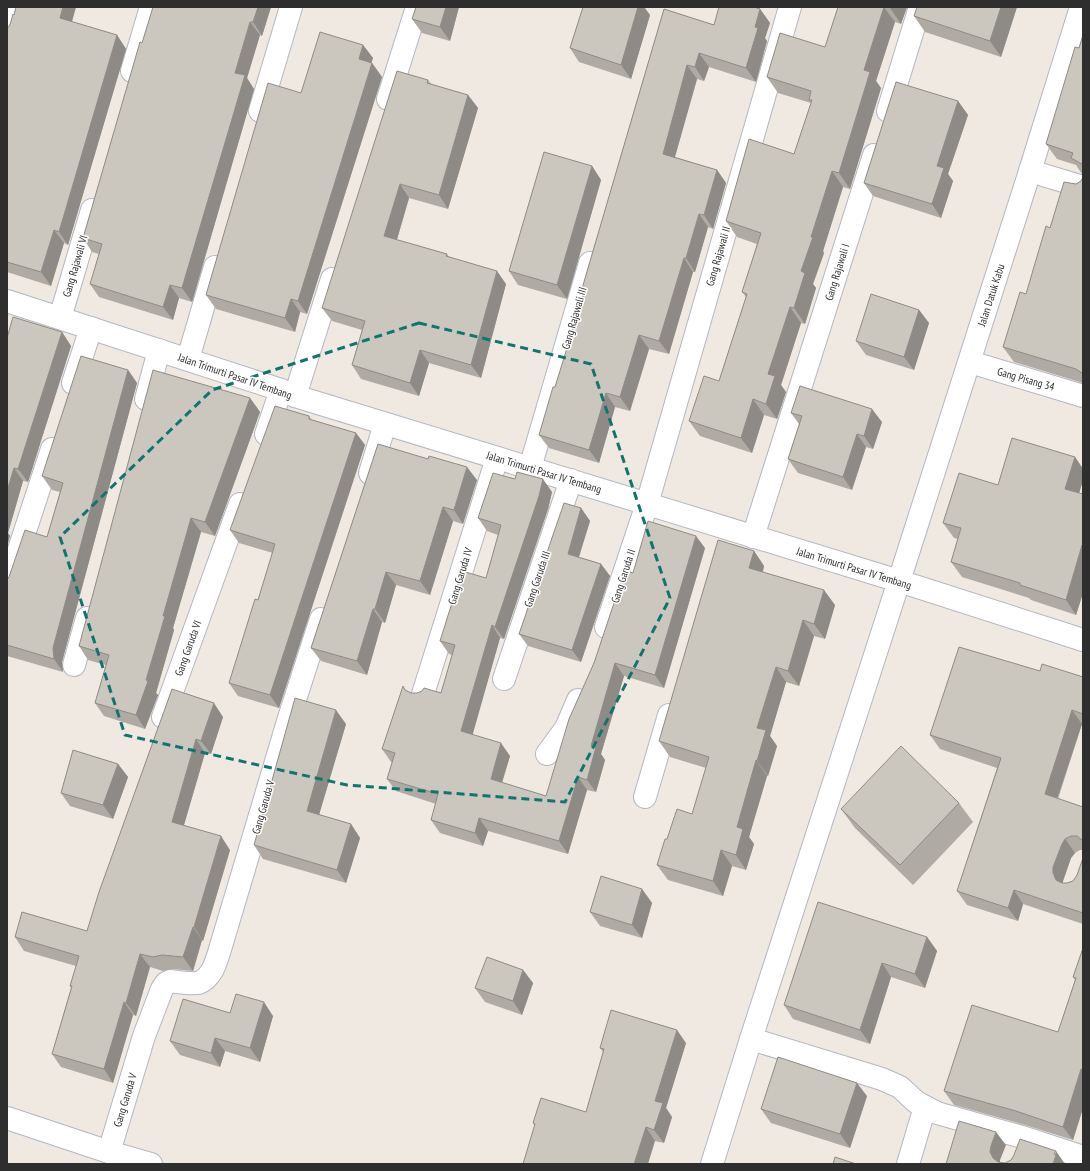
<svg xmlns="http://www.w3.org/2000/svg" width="1090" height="1171" viewBox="0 0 1090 1171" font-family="'PT Sans Narrow',sans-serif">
<rect width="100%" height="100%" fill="#efe9e1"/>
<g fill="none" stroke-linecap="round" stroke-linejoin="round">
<g stroke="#b4b7c1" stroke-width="24">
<g id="street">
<path d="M 7,34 L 15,7"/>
<path d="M 132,71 L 151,7"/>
<path d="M 388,99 L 417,7"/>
<path d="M 260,111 L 291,7"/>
<path d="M 888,111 L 920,7"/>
<path d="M 1030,171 L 1083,187"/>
<path d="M 60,318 L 92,210"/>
<path d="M 188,359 L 215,267"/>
<path d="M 970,362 L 1083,396"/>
<path d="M 73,383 L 91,328"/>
<path d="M 295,396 L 332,279"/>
<path d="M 146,399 L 159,350"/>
<path d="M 266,434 L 281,390"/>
<path d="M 530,468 L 590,263"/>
<path d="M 370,473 L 385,424"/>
<path d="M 753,537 L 874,155"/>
<path d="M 7,586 L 52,449"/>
<path d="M 606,627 L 647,504 L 790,7"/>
<path d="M 74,665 L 87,618"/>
<path d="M 504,679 L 571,480"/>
<path d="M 423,694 L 497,458"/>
<path d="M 163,717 L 240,504"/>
<path d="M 547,754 L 566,728 L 578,700"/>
<path d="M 645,797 L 669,715"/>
<path d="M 751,1039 L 882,1079 L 900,1087 L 916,1102 L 937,1113 L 1022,1137 L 1083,1157"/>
<path d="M 7,1118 L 109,1152 L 151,1164"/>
<path d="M 109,1152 L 144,1036 L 162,989 L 166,983 L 170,981 C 177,982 192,984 198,983 C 213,978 217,959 221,946 L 289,718 L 321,619"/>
<path d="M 712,1164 L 751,1039 L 899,581"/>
<path d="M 908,1164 L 925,1107"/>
</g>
</g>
<g stroke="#b4b7c1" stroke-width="24">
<g id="secondary">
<path d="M 7,301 L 281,390 L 295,396 L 899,581 L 1083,640"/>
<path d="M 899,581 L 1030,171 L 1081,7"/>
</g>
</g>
<use href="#street" stroke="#fff" stroke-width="22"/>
<use href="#secondary" stroke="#fff" stroke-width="22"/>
</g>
<g fill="#afaba4">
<path d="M 16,7 L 76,7 L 72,22 L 117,35 L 126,49 L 68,245 L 64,243 L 51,286 L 7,272 L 7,29 L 10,25 L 14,15 Z"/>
<path d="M 271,7 L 262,36 L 260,35 L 247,78 L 254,89 L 192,302 L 179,298 L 173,320 L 99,297 L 90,284 L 99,254 L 92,252 L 83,238 L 142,43 Z"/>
<path d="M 416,7 L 459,7 L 450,41 L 422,33 L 412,19 Z"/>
<path d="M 583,7 L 644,7 L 650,15 L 631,79 L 579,62 L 570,48 Z"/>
<path d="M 838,7 L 907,7 L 901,24 L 895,22 L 876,81 L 881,88 L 850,189 L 843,187 L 823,251 L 824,253 L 813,284 L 816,288 L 805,324 L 801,323 L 781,385 L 786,392 L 777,419 L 764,415 L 752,453 L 700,436 L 689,421 L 719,381 L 746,297 L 742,292 L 757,244 L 737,237 L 726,221 L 794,154 L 811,103 L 778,93 L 767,77 L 825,47 Z"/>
<path d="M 1017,7 L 1001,57 L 925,32 L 914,16 Z"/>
<path d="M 664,9 L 714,25 L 760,9 L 770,23 L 765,38 L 767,41 L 756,82 L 709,67 L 704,81 L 697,79 L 675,157 L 717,170 L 726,183 L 713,229 L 708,227 L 695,272 L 693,272 L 669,354 L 649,349 L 630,411 L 615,407 L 599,463 L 549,448 L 539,435 L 555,387 L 583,295 L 581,292 Z"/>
<path d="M 1083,35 L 1083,174 L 1082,174 L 1076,165 L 1057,159 L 1046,144 Z"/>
<path d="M 363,45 L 373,58 L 371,63 L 372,63 L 382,77 L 307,314 L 300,312 L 295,332 L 216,309 L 206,295 L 301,93 Z"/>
<path d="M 428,80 L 431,84 L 468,95 L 478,108 L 448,209 L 409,198 L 397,240 L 447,254 L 449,257 L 506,284 L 481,378 L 429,363 L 419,396 L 361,379 L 352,365 L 362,330 L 332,321 L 322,308 Z"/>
<path d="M 958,101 L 968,115 L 948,174 L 953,181 L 941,218 L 873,196 L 864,183 Z"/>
<path d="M 592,166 L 601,180 L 567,299 L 518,285 L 509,271 Z"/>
<path d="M 1083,177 L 1083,383 L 1014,362 L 1003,347 L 1026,294 L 1050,228 L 1076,184 L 1081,181 Z"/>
<path d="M 919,310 L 929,323 L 914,370 L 866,355 L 856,341 Z"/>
<path d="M 62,332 L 71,346 L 28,482 L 23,481 L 8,533 L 10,536 L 7,546 L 7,338 Z"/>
<path d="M 128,370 L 137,383 L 62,662 L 63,672 L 7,656 L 7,580 L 47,537 L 60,492 L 52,490 L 42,476 Z"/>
<path d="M 250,398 L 260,412 L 215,536 L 201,532 L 173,628 L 174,630 L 156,693 L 158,695 L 145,729 L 104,716 L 95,703 L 106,665 L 88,660 L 79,646 Z"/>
<path d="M 791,413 L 882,422 L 873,449 L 866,447 L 852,490 L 798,473 L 788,459 L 799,424 Z"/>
<path d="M 309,416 L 312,420 L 356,433 L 365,445 L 279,708 L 238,696 L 229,683 L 258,600 L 273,553 L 239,543 L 230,530 Z"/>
<path d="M 378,444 L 477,480 L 463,524 L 453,521 L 430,595 L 396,585 L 385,623 L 382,622 L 367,675 L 321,661 L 311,648 Z"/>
<path d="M 1075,457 L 1083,469 L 1083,480 L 1079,493 L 1083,494 L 1083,593 L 1076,615 L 1031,600 L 1029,598 L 962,577 L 951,562 L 958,539 L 954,538 L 943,523 L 998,485 Z"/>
<path d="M 515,479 L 552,492 L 548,509 L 504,639 L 500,638 L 472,735 L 510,756 L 502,783 L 546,796 L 594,663 L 633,573 L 705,548 L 664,688 L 624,676 L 601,754 L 605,760 L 596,792 L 587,790 L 568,854 L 488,831 L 483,846 L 440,833 L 431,820 L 436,804 L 396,791 L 387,779 L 392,762 L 391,762 L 382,749 L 406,690 L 411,693 L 441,693 L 452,655 L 449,654 L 440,641 L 486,578 L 498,535 L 487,531 L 478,518 Z"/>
<path d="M 581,508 L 590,521 L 579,557 L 601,564 L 610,576 L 581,662 L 528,646 L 519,634 Z"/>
<path d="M 754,551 L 764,566 L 763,572 L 835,605 L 825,639 L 814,636 L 799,686 L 786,682 L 770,736 L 777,746 L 768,776 L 767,776 L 749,837 L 754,844 L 746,870 L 732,866 L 723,896 L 668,880 L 657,865 L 667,839 L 692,814 L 706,768 L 670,757 L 659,741 Z"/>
<path d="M 1040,671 L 1083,677 L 1083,724 L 1082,724 L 1058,799 L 1083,807 L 1083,850 L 1080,850 L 1075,853 L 1071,858 L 1063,881 L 1063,883 L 1067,883 L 1073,881 L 1077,875 L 1083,858 L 1083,924 L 1023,904 L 1018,921 L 967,905 L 957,891 L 997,768 L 940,749 L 930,735 Z"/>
<path d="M 172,689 L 223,717 L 211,754 L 205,753 L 184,825 L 230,850 L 203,941 L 202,940 L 193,971 L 172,969 L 163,971 L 150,967 L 136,1016 L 133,1015 L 113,1083 L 61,1067 L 52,1054 L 71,988 L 70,986 L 76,966 L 24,951 L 15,937 L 87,931 Z"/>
<path d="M 346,724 L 319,815 L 351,824 L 360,838 L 346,883 L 263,859 L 254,845 Z"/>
<path d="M 118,764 L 128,777 L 113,819 L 70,806 L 61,793 Z"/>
<path d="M 959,803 L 973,822 L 913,885 L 855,828 L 841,809 Z"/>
<path d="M 642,889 L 652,903 L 642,938 L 600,926 L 590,912 Z"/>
<path d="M 927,937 L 937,951 L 925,988 L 891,977 L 870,1044 L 793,1019 L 784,1005 Z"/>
<path d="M 1083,948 L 1083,1108 L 1073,1140 L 1025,1125 L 954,1105 L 944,1091 L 1058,1032 L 1075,980 L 1073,977 Z"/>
<path d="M 523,970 L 533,983 L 522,1015 L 485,1002 L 475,988 Z"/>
<path d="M 230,1013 L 273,1016 L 260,1062 L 225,1051 L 220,1067 L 180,1055 L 170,1041 Z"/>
<path d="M 686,1043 L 666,1108 L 672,1117 L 664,1143 L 655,1141 L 534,1125 L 533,1123 L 586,1112 L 603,1052 L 600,1048 Z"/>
<path d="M 867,1096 L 850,1148 L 771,1123 L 761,1109 Z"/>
</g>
<g fill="#8e8b86">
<path d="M 63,7 L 76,7 L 69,31 L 60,18 Z"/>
<path d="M 258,7 L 271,7 L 262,36 L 253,22 Z"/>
<path d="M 446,7 L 459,7 L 450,41 L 440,27 Z"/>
<path d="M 635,7 L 644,7 L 650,15 L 631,79 L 621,65 Z"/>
<path d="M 884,7 L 895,22 L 876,81 L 881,88 L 850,189 L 839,173 L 864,70 Z"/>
<path d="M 891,7 L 907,7 L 901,24 L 890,8 Z"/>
<path d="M 1001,7 L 1017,7 L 1001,57 L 990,41 Z"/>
<path d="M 760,9 L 770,23 L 765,38 L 767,41 L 756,82 L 746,68 L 755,27 Z"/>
<path d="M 250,22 L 260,35 L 247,78 L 254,89 L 192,302 L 182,288 L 235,73 Z"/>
<path d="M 117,35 L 126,49 L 68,245 L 59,232 Z"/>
<path d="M 363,45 L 373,58 L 368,73 L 359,59 Z"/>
<path d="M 699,53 L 709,67 L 704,81 L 695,67 Z"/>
<path d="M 372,63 L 382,77 L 307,314 L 298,301 Z"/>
<path d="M 687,65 L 697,79 L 672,167 L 663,154 Z"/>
<path d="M 468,95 L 478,108 L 448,209 L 439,195 Z"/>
<path d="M 958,101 L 968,115 L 948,174 L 953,181 L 941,218 L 932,204 L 937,166 Z"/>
<path d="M 592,166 L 601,180 L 567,299 L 557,285 Z"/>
<path d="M 717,170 L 726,183 L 713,229 L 704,215 Z"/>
<path d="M 832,171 L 843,187 L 823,251 L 824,253 L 813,284 L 816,288 L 805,324 L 794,308 L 801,271 L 811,237 Z"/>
<path d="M 400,184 L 409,198 L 394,249 L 384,236 Z"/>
<path d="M 699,214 L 708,227 L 695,272 L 686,258 Z"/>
<path d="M 54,230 L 64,243 L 51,286 L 41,272 Z"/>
<path d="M 684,258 L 693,272 L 669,354 L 659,341 Z"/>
<path d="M 497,271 L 506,284 L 481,378 L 471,365 Z"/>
<path d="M 170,285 L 179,298 L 173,320 L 163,307 Z"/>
<path d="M 291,299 L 300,312 L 295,332 L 285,318 Z"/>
<path d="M 790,307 L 801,323 L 781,385 L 786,392 L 777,419 L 766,404 L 768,374 Z"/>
<path d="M 919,310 L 929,323 L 914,370 L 904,357 Z"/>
<path d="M 62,332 L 71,346 L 28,482 L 18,469 Z"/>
<path d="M 639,335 L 649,349 L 630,411 L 620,397 Z"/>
<path d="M 420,350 L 429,363 L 419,396 L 410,383 Z"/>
<path d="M 128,370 L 137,383 L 62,662 L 63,672 L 54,659 L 53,648 Z"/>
<path d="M 606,393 L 615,407 L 599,463 L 589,450 Z"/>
<path d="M 250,398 L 260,412 L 215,536 L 205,522 Z"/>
<path d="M 753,399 L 764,415 L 752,453 L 741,438 Z"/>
<path d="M 872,409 L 882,422 L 873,449 L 864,436 Z"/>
<path d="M 356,433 L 365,445 L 279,708 L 270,695 Z"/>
<path d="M 857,434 L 866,447 L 852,490 L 843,477 Z"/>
<path d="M 1075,457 L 1083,469 L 1083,480 L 1076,504 L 1065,489 Z"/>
<path d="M 467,467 L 477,480 L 463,524 L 454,510 Z"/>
<path d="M 14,468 L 23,481 L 8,533 L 10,536 L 7,546 L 7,491 Z"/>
<path d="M 543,479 L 552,492 L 548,509 L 504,639 L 495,627 Z"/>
<path d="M 443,507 L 453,521 L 430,595 L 420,581 Z"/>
<path d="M 581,508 L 590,521 L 576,566 L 568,554 Z"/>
<path d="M 191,518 L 201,532 L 173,628 L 174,630 L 156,693 L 158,695 L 145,729 L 136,715 L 163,616 Z"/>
<path d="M 696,536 L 705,548 L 664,688 L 655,675 Z"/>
<path d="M 1082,545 L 1083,546 L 1083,593 L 1076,615 L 1066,600 Z"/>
<path d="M 754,551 L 764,566 L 760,583 L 749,568 Z"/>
<path d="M 601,564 L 610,576 L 581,662 L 572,650 Z"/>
<path d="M 386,572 L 396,585 L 385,623 L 375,609 Z"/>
<path d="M 824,590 L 835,605 L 825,639 L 814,624 Z"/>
<path d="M 373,609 L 382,622 L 367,675 L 357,661 Z"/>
<path d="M 803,620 L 814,636 L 799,686 L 788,671 Z"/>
<path d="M 492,625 L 500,638 L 470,744 L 461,731 Z"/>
<path d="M 615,663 L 624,676 L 601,754 L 605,760 L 596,792 L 587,780 L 591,746 Z"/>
<path d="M 776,667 L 786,682 L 770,736 L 777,746 L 768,776 L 757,761 L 757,728 Z"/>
<path d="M 214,703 L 223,717 L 211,754 L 201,741 Z"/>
<path d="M 336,710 L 346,724 L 316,825 L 307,811 Z"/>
<path d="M 1072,710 L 1082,724 L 1054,808 L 1045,794 Z"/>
<path d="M 196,739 L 205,753 L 181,835 L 172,822 Z"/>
<path d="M 501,743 L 510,756 L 499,792 L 491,779 Z"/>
<path d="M 756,760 L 767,776 L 749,837 L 754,844 L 746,870 L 736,855 L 737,827 Z"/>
<path d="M 118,764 L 128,777 L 113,819 L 103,805 Z"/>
<path d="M 578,777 L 587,790 L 568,854 L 559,841 Z"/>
<path d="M 479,818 L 488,831 L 483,846 L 475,833 Z"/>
<path d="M 351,824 L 360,838 L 346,883 L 337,870 Z"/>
<path d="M 221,836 L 230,850 L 203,941 L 194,927 Z"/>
<path d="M 1065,839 L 1075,853 L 1071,858 L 1063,881 L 1063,887 L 1056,880 L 1053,873 L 1053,867 L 1062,844 Z"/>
<path d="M 721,850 L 732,866 L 723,896 L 713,881 Z"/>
<path d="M 642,889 L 652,903 L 642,938 L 632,925 Z"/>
<path d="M 1014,890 L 1023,904 L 1018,921 L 1008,908 Z"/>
<path d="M 193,927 L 202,940 L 193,971 L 183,957 Z"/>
<path d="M 927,937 L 937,951 L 925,988 L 915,974 Z"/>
<path d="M 140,954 L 150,967 L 136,1016 L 126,1003 Z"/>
<path d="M 882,963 L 891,977 L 870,1044 L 860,1030 Z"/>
<path d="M 523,970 L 533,983 L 522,1015 L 513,1001 Z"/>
<path d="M 124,1002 L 133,1015 L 113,1083 L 104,1069 Z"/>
<path d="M 264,1002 L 273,1016 L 260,1062 L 250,1048 Z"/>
<path d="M 677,1030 L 686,1043 L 666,1108 L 672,1117 L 664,1143 L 654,1130 L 655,1101 Z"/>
<path d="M 215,1038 L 225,1051 L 220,1067 L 211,1053 Z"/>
<path d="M 1081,1069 L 1083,1072 L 1083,1108 L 1073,1140 L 1063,1127 Z"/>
<path d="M 857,1083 L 867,1096 L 850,1148 L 840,1134 Z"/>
<path d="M 646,1127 L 655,1141 L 648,1164 L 634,1164 Z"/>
<path d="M 996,1132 L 1006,1145 L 1000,1160 L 1000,1164 L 993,1158 L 990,1152 L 991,1146 Z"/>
<path d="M 1056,1151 L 1065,1164 L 1053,1164 Z"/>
</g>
<g fill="#cbc7bf" stroke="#8e8b86">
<path d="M 16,7 L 63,7 L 60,18 L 117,35 L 59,232 L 54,230 L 41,272 L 7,262 L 7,29 L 10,25 L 13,14 L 14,15 Z"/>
<path d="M 153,7 L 258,7 L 253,22 L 250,22 L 235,73 L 245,75 L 182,288 L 170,285 L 163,307 L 90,284 L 102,244 L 83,238 L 140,42 L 142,43 Z"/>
<path d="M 416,7 L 446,7 L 440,27 L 412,19 Z"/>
<path d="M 583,7 L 638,7 L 621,65 L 570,48 Z"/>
<path d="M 719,7 L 754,7 L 760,9 L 755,27 L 758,28 L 746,68 L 699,53 L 695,67 L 687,65 L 663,154 L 717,170 L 704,215 L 699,214 L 686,258 L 684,258 L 659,341 L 639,335 L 620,397 L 606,393 L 589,450 L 539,435 L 553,387 L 555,387 L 584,293 L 581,292 L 664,9 L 714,25 Z"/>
<path d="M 838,7 L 884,7 L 864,70 L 870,72 L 839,173 L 832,171 L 811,237 L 813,237 L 801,271 L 805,273 L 794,308 L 790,307 L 768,374 L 775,376 L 766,404 L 753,399 L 741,438 L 689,421 L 704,376 L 719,381 L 747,294 L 742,292 L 761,233 L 726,221 L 749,139 L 794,154 L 812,100 L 809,100 L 811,91 L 767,77 L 780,33 L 825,47 Z"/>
<path d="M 917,7 L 1001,7 L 990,41 L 914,16 Z"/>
<path d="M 320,32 L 363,45 L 359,59 L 372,63 L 298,301 L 291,299 L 285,318 L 206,295 L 268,83 L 301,93 Z"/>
<path d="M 1083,35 L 1083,166 L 1082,164 L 1071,158 L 1073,153 L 1046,144 L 1075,47 L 1079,48 Z"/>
<path d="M 397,71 L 428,80 L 427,83 L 468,95 L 439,195 L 400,184 L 384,236 L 447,254 L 446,256 L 497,271 L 471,365 L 420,350 L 410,383 L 352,365 L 365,321 L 322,308 Z"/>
<path d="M 896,82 L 958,101 L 937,166 L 944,168 L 932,204 L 864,183 Z"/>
<path d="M 544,152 L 592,166 L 557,285 L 509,271 Z"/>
<path d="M 1083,177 L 1083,376 L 1082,373 L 1076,369 L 1003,347 L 1020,292 L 1026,294 L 1046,226 L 1050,228 L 1064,182 L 1076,184 L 1081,181 Z"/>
<path d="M 871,294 L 919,310 L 904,357 L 856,341 Z"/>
<path d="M 13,317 L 62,332 L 18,469 L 14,468 L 7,491 L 7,338 Z"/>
<path d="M 81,356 L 128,370 L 53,648 L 54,659 L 7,645 L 7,580 L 9,577 L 25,530 L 47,537 L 63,483 L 42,476 Z"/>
<path d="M 153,370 L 250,398 L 205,522 L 191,518 L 163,616 L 165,616 L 146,680 L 148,681 L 136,715 L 95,703 L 109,655 L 79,646 Z"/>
<path d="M 800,386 L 872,409 L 864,436 L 857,434 L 843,477 L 788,459 L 802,416 L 791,413 Z"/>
<path d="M 275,406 L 309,416 L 309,419 L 356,433 L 270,695 L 229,683 L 255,599 L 258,600 L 275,544 L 230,530 Z"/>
<path d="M 1012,438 L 1075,457 L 1065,489 L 1083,494 L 1083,545 L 1082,545 L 1066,600 L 1020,585 L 1020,583 L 951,562 L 961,528 L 943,523 L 959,473 L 998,485 Z"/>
<path d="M 378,444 L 428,459 L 429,456 L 467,467 L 454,510 L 443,507 L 420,581 L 386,572 L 375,609 L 373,609 L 357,661 L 311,648 Z"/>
<path d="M 517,472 L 543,479 L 539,496 L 495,627 L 492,625 L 461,731 L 501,743 L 491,779 L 546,796 L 569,719 L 594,663 L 625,570 L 633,573 L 648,521 L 696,536 L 655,675 L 615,663 L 591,746 L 596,747 L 587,780 L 578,777 L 559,841 L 479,818 L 475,833 L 431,820 L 438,794 L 387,779 L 395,753 L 382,749 L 403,686 L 405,690 L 411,693 L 417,693 L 422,691 L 424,688 L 441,693 L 455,645 L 440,641 L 462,571 L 486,578 L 501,525 L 478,518 L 493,473 L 515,479 Z"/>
<path d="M 564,503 L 581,508 L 568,554 L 601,564 L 572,650 L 519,634 Z"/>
<path d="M 718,540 L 754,551 L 749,568 L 824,590 L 814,624 L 803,620 L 788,671 L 776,667 L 757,728 L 766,730 L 757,761 L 756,760 L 737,827 L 743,829 L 736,855 L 721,850 L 713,881 L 657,865 L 665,839 L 667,839 L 677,809 L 692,814 L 709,757 L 659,741 Z"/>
<path d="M 959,647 L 1040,671 L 1042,664 L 1083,677 L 1083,714 L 1072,710 L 1045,794 L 1083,807 L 1083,841 L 1082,840 L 1077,836 L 1071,836 L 1065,839 L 1062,844 L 1053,867 L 1053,873 L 1056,880 L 1062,883 L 1067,883 L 1073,881 L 1077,875 L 1083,858 L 1083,913 L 1014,890 L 1008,908 L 957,891 L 1001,758 L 930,735 Z"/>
<path d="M 172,689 L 214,703 L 201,741 L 196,739 L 172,822 L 221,836 L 194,927 L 193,927 L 183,957 L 162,955 L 153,957 L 140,954 L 126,1003 L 124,1002 L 104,1069 L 52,1054 L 72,986 L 70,986 L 79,956 L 15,937 L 22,912 L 87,931 L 99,892 Z"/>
<path d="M 295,698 L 336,710 L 307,811 L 351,824 L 337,870 L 254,845 Z"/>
<path d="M 901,746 L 959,803 L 900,865 L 841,809 Z"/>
<path d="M 73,750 L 118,764 L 103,805 L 61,793 Z"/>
<path d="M 601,876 L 642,889 L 632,925 L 590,912 Z"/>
<path d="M 818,902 L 927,937 L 915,974 L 882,963 L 860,1030 L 784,1005 Z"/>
<path d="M 1083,948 L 1083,1070 L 1081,1069 L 1063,1127 L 1016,1111 L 944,1091 L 972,1005 L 1058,1032 L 1076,978 L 1073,977 Z"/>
<path d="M 487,957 L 523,970 L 513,1001 L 475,988 Z"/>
<path d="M 236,994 L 264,1002 L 250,1048 L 215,1038 L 211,1053 L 170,1041 L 183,999 L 230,1013 Z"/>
<path d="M 611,1010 L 677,1030 L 655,1101 L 663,1103 L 654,1130 L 646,1127 L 634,1164 L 523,1164 L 535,1124 L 533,1123 L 541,1098 L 586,1112 L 604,1049 L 600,1048 Z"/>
<path d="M 778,1057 L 857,1083 L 840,1134 L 761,1109 Z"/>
<path d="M 959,1121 L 996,1132 L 991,1146 L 990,1152 L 993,1158 L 998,1162 L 1005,1163 L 1011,1160 L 1014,1155 L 1020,1139 L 1056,1151 L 1054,1154 L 1056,1155 L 1053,1164 L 946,1164 Z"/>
<path d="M 835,1157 L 856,1164 L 833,1164 Z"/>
</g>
<path fill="none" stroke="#0f766e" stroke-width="3" stroke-dasharray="8 5" stroke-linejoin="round" d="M 419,323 L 591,364 L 670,598 L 565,802 L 347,785 L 125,735 L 60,537 L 212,390 Z"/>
<g text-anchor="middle" stroke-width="3" stroke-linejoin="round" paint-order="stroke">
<g font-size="11" fill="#2e2e2e" stroke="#fff">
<text transform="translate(718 256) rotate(-74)" y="4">Gang Rajawali II</text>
<text transform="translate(75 266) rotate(-74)" y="4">Gang Rajawali VI</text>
<text transform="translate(837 272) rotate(-73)" y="4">Gang Rajawali I</text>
<text transform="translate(991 295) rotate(-72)" y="4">Jalan Datuk Kabu</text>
<text transform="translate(574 318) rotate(-74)" y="4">Gang Rajawali III</text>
<text transform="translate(235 376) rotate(19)" y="4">Jalan Trimurti Pasar IV Tembang</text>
<text transform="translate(1026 379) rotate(16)" y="4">Gang Pisang 34</text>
<text transform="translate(544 472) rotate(17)" y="4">Jalan Trimurti Pasar IV Tembang</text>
<text transform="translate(854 568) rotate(17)" y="4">Jalan Trimurti Pasar IV Tembang</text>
<text transform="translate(460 576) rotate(-73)" y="4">Gang Garuda IV</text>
<text transform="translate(623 576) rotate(-72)" y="4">Gang Garuda II</text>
<text transform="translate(537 579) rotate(-71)" y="4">Gang Garuda III</text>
<text transform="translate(188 648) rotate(-70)" y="4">Gang Garuda VI</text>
<text transform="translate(263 807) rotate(-74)" y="4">Gang Garuda V</text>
<text transform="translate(125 1100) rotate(-73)" y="4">Gang Garuda V</text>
</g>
</g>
<rect width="1090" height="1171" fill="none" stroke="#2e2e2e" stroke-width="16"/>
</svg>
